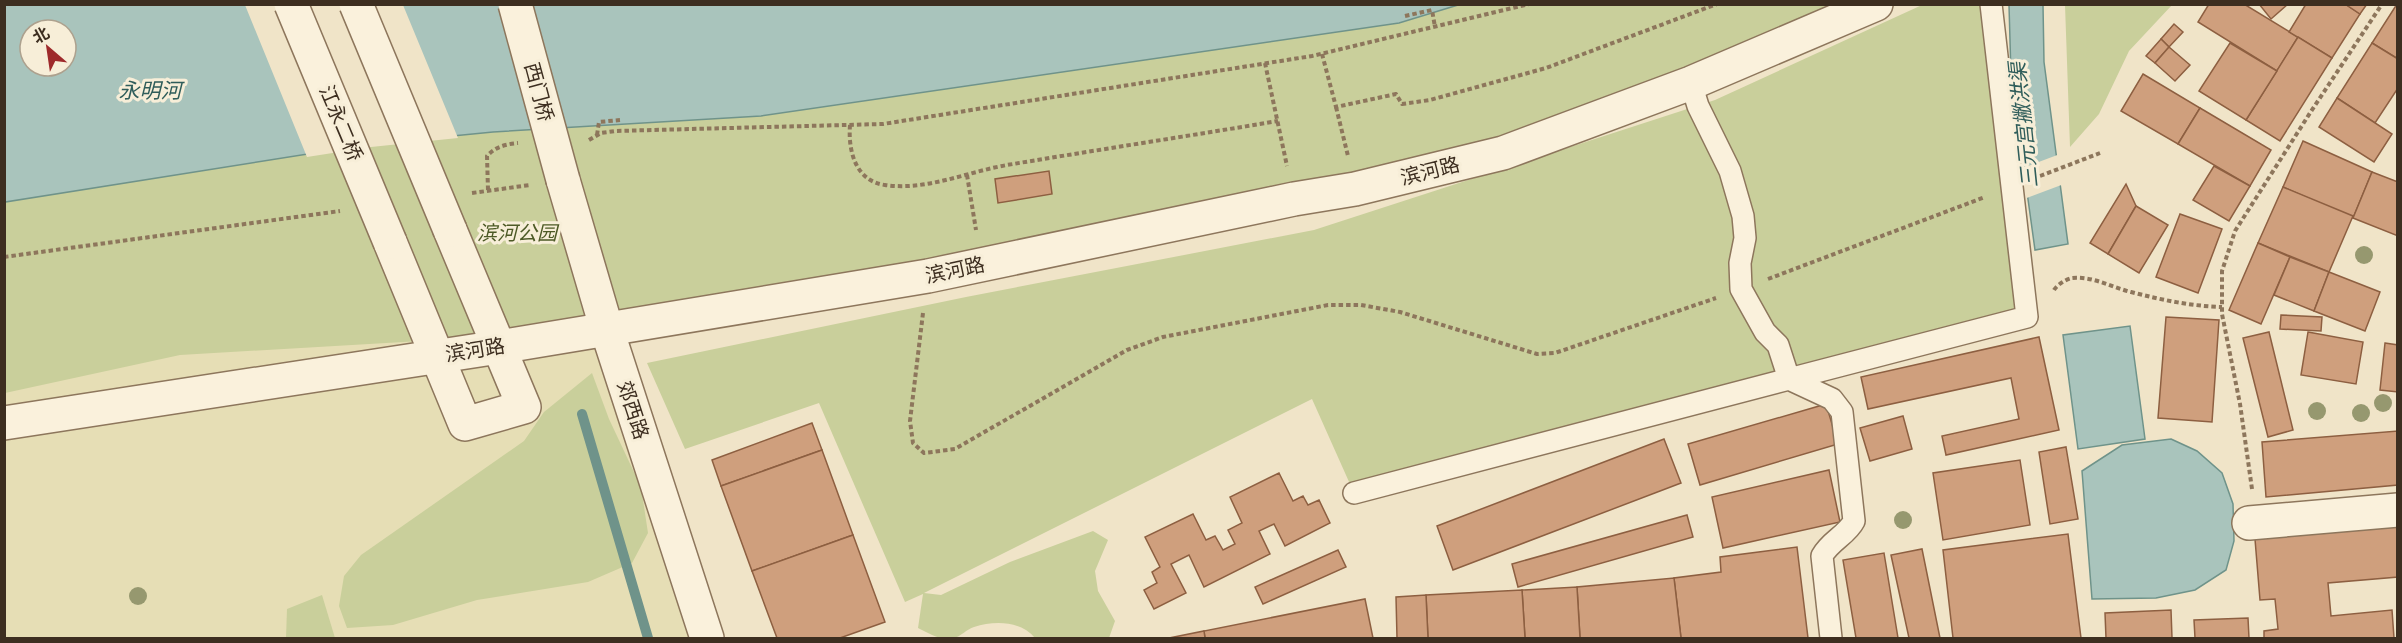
<svg xmlns="http://www.w3.org/2000/svg" width="2402" height="643" viewBox="0 0 2402 643" font-family="'Playfair Display','Noto Sans SC',serif">
<rect width="100%" height="100%" fill="#f0e4c8"/>
<path fill="#e6deb5" d="M 371,144 L 596,344 L 689,638 L 5,638 L 5,202 Z"/>
<g fill="#c9cf9b">
<path d="M 1458,5 L 1876,5 L 1503,151 L 607,330 L 180,355 L 5,393 L 5,202 L 371,144 L 493,132 L 761,116 L 1399,23 Z"/>
<path d="M 1922,5 L 1994,5 L 2027,317 L 1354,493 L 1312,399 L 924,593 L 941,595 L 1010,562 L 1093,531 L 1108,540 L 1095,571 L 1098,591 L 1115,621 L 1109,638 L 1035,638 C 1021,621 995,620 974,627 C 967,629 960,637 954,638 C 941,642 929,633 918,628 L 923,594 L 905,602 L 819,403 L 685,449 L 647,363 L 966,297 L 1314,230 L 1715,100 Z"/>
<path d="M 2065,5 L 2172,5 L 2129,51 L 2099,114 L 2070,147 Z"/>
<path d="M 592,373 L 609,419 L 641,487 L 648,533 L 632,563 L 588,582 L 477,600 L 393,625 L 347,628 L 339,606 L 344,576 L 361,555 L 524,441 L 544,412 Z"/>
<path d="M 322,595 L 335,638 L 286,638 L 287,609 Z"/>
</g>
<g fill="#a9c4bc" stroke="#6f938a" stroke-width="1.5" fill-rule="evenodd">
<path d="M 5,5 L 1458,5 L 1399,23 L 761,116 L 493,132 L 371,144 L 5,202 ZM 30,30 L 66,30 L 66,66 L 30,66 Z"/>
<path d="M 2009,5 L 2043,5 L 2044,62 L 2068,244 L 2035,250 L 2011,76 Z"/>
<path d="M 2130,326 L 2145,439 L 2078,449 L 2063,335 Z"/>
<path d="M 2171,439 L 2197,451 L 2222,473 L 2233,504 L 2234,541 L 2226,570 L 2195,590 L 2156,598 L 2092,599 L 2082,471 L 2122,445 Z"/>
</g>
<g fill="#f0e4c8">
<path d="M 245,5 L 403,5 L 458,138 L 371,147 L 307,157 Z"/>
<path d="M 2060,154 L 2064,184 L 2024,199 L 2020,169 Z"/>
</g>
<g fill="none" stroke-linecap="round" stroke-linejoin="round">
<path stroke="#6f938a" stroke-width="10" d="M 582,414 L 648,638"/>
</g>
<g fill="#cf9f7d" stroke="#8d5f41" stroke-width="1.5">
<path d="M 2209,4 L 2244,4 L 2298,37 L 2277,71 L 2198,22 Z"/>
<path d="M 2259,4 L 2288,4 L 2271,19 Z"/>
<path d="M 2306,4 L 2345,4 L 2360,14 L 2332,58 L 2289,32 Z"/>
<path d="M 2345,4 L 2367,4 L 2360,14 Z"/>
<path d="M 2397,4 L 2398,4 L 2398,59 L 2372,43 Z"/>
<path d="M 2174,24 L 2183,32 L 2169,47 L 2161,39 Z"/>
<path d="M 2298,37 L 2332,58 L 2280,141 L 2246,120 Z"/>
<path d="M 2161,39 L 2169,47 L 2155,63 L 2146,56 Z"/>
<path d="M 2230,43 L 2277,71 L 2246,120 L 2199,91 Z"/>
<path d="M 2372,43 L 2398,59 L 2398,88 L 2375,123 L 2337,98 Z"/>
<path d="M 2169,47 L 2190,65 L 2175,81 L 2155,63 Z"/>
<path d="M 2143,74 L 2200,108 L 2178,144 L 2121,111 Z"/>
<path d="M 2337,98 L 2392,134 L 2374,162 L 2319,127 Z"/>
<path d="M 2200,108 L 2271,150 L 2250,186 L 2178,144 Z"/>
<path d="M 2303,141 L 2372,172 L 2353,218 L 2283,187 Z"/>
<path d="M 2214,166 L 2250,186 L 2229,221 L 2193,200 Z"/>
<path d="M 1049,171 L 1052,194 L 998,203 L 995,179 Z"/>
<path d="M 2372,172 L 2398,182 L 2398,236 L 2353,218 Z"/>
<path d="M 2126,184 L 2136,206 L 2108,254 L 2090,243 Z"/>
<path d="M 2283,187 L 2353,216 L 2329,272 L 2258,243 Z"/>
<path d="M 2136,206 L 2168,225 L 2139,273 L 2108,254 Z"/>
<path d="M 2180,214 L 2222,229 L 2198,293 L 2156,277 Z"/>
<path d="M 2258,243 L 2290,257 L 2261,324 L 2229,310 Z"/>
<path d="M 2290,257 L 2329,272 L 2314,311 L 2274,295 Z"/>
<path d="M 2329,272 L 2380,292 L 2365,331 L 2314,311 Z"/>
<path d="M 2281,315 L 2322,317 L 2321,331 L 2280,329 Z"/>
<path d="M 2166,317 L 2219,320 L 2212,422 L 2158,418 Z"/>
<path d="M 2269,332 L 2293,430 L 2268,437 L 2243,338 Z"/>
<path d="M 2308,332 L 2363,342 L 2356,384 L 2301,375 Z"/>
<path d="M 2039,337 L 2059,430 L 1946,455 L 1942,436 L 2019,419 L 2011,378 L 1868,409 L 1861,377 Z"/>
<path d="M 2385,343 L 2398,345 L 2398,392 L 2380,390 Z"/>
<path d="M 1826,404 L 1838,444 L 1700,485 L 1688,444 Z"/>
<path d="M 1903,416 L 1912,449 L 1870,461 L 1860,428 Z"/>
<path d="M 812,423 L 822,450 L 721,486 L 712,460 Z"/>
<path d="M 2398,431 L 2398,485 L 2266,497 L 2262,442 Z"/>
<path d="M 1664,439 L 1681,483 L 1453,570 L 1437,526 Z"/>
<path d="M 2066,447 L 2078,519 L 2050,524 L 2039,452 Z"/>
<path d="M 822,450 L 853,535 L 752,571 L 721,486 Z"/>
<path d="M 2020,460 L 2030,525 L 1943,540 L 1933,473 Z"/>
<path d="M 1829,470 L 1840,522 L 1723,548 L 1712,497 Z"/>
<path d="M 1279,473 L 1293,501 L 1303,496 L 1308,505 L 1319,500 L 1330,523 L 1285,546 L 1274,524 L 1259,531 L 1270,554 L 1204,587 L 1189,555 L 1171,564 L 1186,593 L 1154,609 L 1144,590 L 1157,583 L 1152,572 L 1160,567 L 1145,537 L 1193,514 L 1206,540 L 1215,536 L 1223,550 L 1235,544 L 1228,530 L 1242,523 L 1230,497 Z"/>
<path d="M 1687,515 L 1693,537 L 1518,587 L 1512,564 Z"/>
<path d="M 2398,516 L 2398,577 L 2328,583 L 2331,616 L 2392,610 L 2394,638 L 2264,638 L 2264,631 L 2278,629 L 2275,599 L 2260,600 L 2254,527 Z"/>
<path d="M 2068,534 L 2081,638 L 1953,638 L 1943,550 Z"/>
<path d="M 853,535 L 885,622 L 840,638 L 777,638 L 752,571 Z"/>
<path d="M 1797,547 L 1808,638 L 1681,638 L 1674,578 L 1721,572 L 1720,557 Z"/>
<path d="M 1922,549 L 1940,638 L 1909,638 L 1891,555 Z"/>
<path d="M 1338,550 L 1346,567 L 1263,604 L 1255,587 Z"/>
<path d="M 1884,553 L 1898,638 L 1856,638 L 1843,560 Z"/>
<path d="M 1674,578 L 1681,638 L 1580,638 L 1577,587 Z"/>
<path d="M 1577,587 L 1580,638 L 1525,638 L 1522,590 Z"/>
<path d="M 1522,590 L 1525,638 L 1428,638 L 1426,595 Z"/>
<path d="M 1426,595 L 1428,638 L 1397,638 L 1396,597 Z"/>
<path d="M 1365,599 L 1373,638 L 1205,638 L 1204,631 Z"/>
<path d="M 2171,610 L 2172,638 L 2106,638 L 2105,613 Z"/>
<path d="M 2248,618 L 2249,638 L 2195,638 L 2194,620 Z"/>
<path d="M 1204,631 L 1205,638 L 1169,638 Z"/>
</g>
<g fill="none" stroke-linecap="round" stroke-linejoin="round">
<g stroke="#8d765c" stroke-width="24">
<g id="service">
<path d="M 1691,83 L 1698,106 L 1730,171 L 1743,216 L 1745,238 L 1740,263 L 1741,289 L 1765,332 L 1778,345 L 1789,379 L 2027,317 L 1991,4"/>
<path d="M 1354,493 L 1789,379 L 1832,399 L 1842,412 L 1854,521 C 1847,535 1830,541 1822,556 L 1831,638"/>
</g>
</g>
<g stroke="#8d765c" stroke-width="36">
<g id="minor">
<path d="M 563,180 L 607,330 L 707,638"/>
<path d="M 390,242 L 465,424 L 524,407 L 450,230"/>
<path d="M 4,423 L 499,347 L 928,276 L 1294,199 L 1355,189 L 1503,153 L 1691,83 L 1876,4"/>
<path d="M 2249,523 L 2398,510"/>
</g>
</g>
<g stroke="#8d765c" stroke-width="4" stroke-dasharray="4.5 3" stroke-linecap="butt">
<path d="M 1405,16 L 1432,10 L 1435,27"/>
<path d="M 1322,54 L 1336,107 L 1396,94 L 1402,104 L 1430,100 L 1546,68 L 1717,4"/>
<path d="M 1265,63 L 1287,166"/>
<path d="M 1336,107 L 1348,156"/>
<path d="M 850,125 C 848,150 855,181 885,185 C 926,191 967,172 1007,165 C 1097,150 1188,136 1278,121"/>
<path d="M 597,135 L 599,122 L 620,120"/>
<path d="M 589,140 L 601,133 L 615,131 L 883,124 L 1312,56 L 1529,4"/>
<path d="M 967,175 L 976,230"/>
<path d="M 2040,176 L 2100,153"/>
<path d="M 488,190 L 487,156 C 495,147 506,144 518,143"/>
<path d="M 472,193 L 530,185"/>
<path d="M 4,257 L 340,211"/>
<path d="M 1768,279 L 1985,197"/>
<path d="M 2054,290 C 2057,285 2066,279 2072,278 C 2093,276 2111,287 2131,292 C 2162,300 2190,306 2222,307"/>
<path d="M 923,313 L 910,421 L 913,443 L 924,453 L 955,449 L 1127,350 L 1163,337 L 1328,305 L 1361,305 L 1400,312 L 1537,354 L 1555,353 L 1716,298"/>
<path d="M 2252,489 L 2240,404 L 2222,314 L 2222,271 L 2235,231 L 2310,113 L 2382,4"/>
</g>
<use href="#service" stroke="#faf1dc" stroke-width="21"/>
<use href="#minor" stroke="#faf1dc" stroke-width="33"/>
<g stroke="#8d765c" stroke-width="36" stroke-linecap="butt">
<g id="minor-bridge">
<path d="M 291,4 L 390,242"/>
<path d="M 356,4 L 450,230"/>
<path d="M 515,4 L 563,180"/>
</g>
</g>
<use href="#minor-bridge" stroke="#faf1dc" stroke-width="33"/>
</g>
<g fill="#96986f">
<circle cx="2364" cy="255" r="9"/>
<circle cx="2383" cy="403" r="9"/>
<circle cx="2317" cy="411" r="9"/>
<circle cx="2361" cy="413" r="9"/>
<circle cx="1903" cy="520" r="9"/>
<circle cx="138" cy="596" r="9"/>
</g>
<g text-anchor="middle" stroke-width="6" stroke-linejoin="round" paint-order="stroke">
<g font-size="20" fill="#3d2e20" stroke="#f7eed8">
<text transform="translate(539 92) rotate(75)" y="7">西门桥</text>
<text transform="translate(341 123) rotate(67)" y="7">江永二桥</text>
<text transform="translate(1430 171) rotate(-14)" y="7">滨河路</text>
<text transform="translate(955 270) rotate(-12)" y="7">滨河路</text>
<text transform="translate(475 350) rotate(-9)" y="7">滨河路</text>
<text transform="translate(633 410) rotate(72)" y="7">郊西路</text>
</g>
<g font-size="20" font-style="italic" fill="#4d5a26" stroke="#f7eed8">
<text x="517" y="240">滨河公园</text>
</g>
<g font-size="21" font-style="italic" fill="#2f5d5a" stroke="#f7eed8">
<text x="150" y="98">永明河</text>
<text transform="translate(2024 125) rotate(-96)" y="7">三元宫撇洪渠</text>
</g>
</g>
<rect width="2402" height="643" fill="none" stroke="#3d2e20" stroke-width="12"/>
<g transform="translate(48 48) rotate(331)"><circle r="28" fill="#f7eed8" stroke="#ada18e" stroke-width="1.5"/>
<path d="M0-4.5L10 22L0 15L-10 22Z" fill="#9e2a2b"/>
<text y="-9" font-size="16" font-weight="bold" text-anchor="middle" fill="#3d2e20">北</text>
</g>
</svg>
